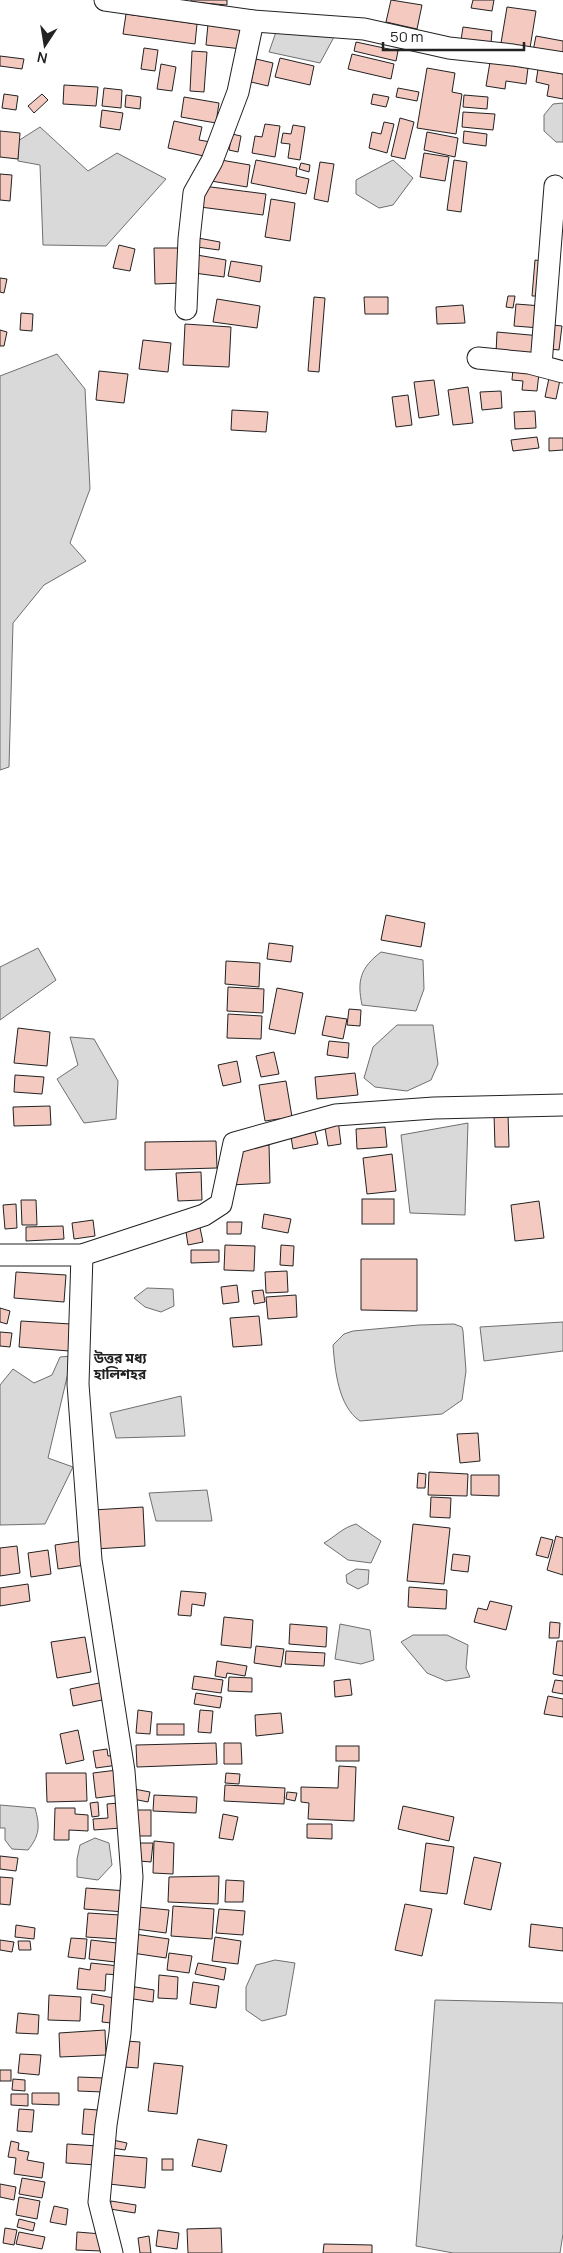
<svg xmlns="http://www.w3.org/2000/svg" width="563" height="2253" viewBox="0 0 563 2253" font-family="Manrope,'Noto Sans Bengali',sans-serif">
<rect width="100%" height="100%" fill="#fff"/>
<g fill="#d9d9d9" stroke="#6f6f6f">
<path d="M 277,29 L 334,37 L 320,63 L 269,52 Z"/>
<path d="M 563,103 L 563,142 L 556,142 L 544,131 L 544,115 L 553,104 Z"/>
<path d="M 40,127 L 88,171 L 117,153 L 166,179 L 106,246 L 43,245 L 40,165 L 18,161 L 18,141 Z"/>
<path d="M 393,160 L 413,178 L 393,205 L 379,208 L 356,194 L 356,180 Z"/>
<path d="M 57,354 L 85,389 L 90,489 L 70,543 L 86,561 L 44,585 L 13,623 L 9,767 L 0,770 L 0,376 Z"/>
<path d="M 38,948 L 56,980 L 0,1020 L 0,967 Z"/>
<path d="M 381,952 L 423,960 L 424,989 L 416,1011 L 362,1005 C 357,981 360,968 381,952 Z"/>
<path d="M 397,1025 L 433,1025 L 438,1064 L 431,1080 L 407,1091 L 375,1087 L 364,1078 L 373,1047 Z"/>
<path d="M 70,1037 L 94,1039 L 118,1081 L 116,1119 L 84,1123 L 57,1079 L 78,1065 Z"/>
<path d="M 468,1123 L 465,1215 L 410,1213 L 401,1135 Z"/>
<path d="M 147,1288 L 173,1289 L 174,1306 L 161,1312 L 145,1307 L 134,1298 Z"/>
<path d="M 563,1322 L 563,1351 L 484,1361 L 480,1327 Z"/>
<path d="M 454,1324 L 462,1327 L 463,1331 L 466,1371 L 462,1400 L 442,1414 L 360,1421 C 338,1406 335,1370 333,1345 L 344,1334 L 353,1331 L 419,1325 Z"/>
<path d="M 72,1356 L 48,1458 L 73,1467 L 45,1524 L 0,1525 L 0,1385 L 13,1369 L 34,1383 L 52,1375 L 60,1357 Z"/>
<path d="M 181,1396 L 185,1436 L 116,1438 L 110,1413 Z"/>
<path d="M 207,1490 L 212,1521 L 156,1521 L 149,1493 Z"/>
<path d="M 356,1524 L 381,1541 L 371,1563 L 348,1560 L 324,1543 C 336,1536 342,1528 356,1524 Z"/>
<path d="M 356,1569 L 369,1570 L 368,1584 L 358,1589 L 347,1583 L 346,1575 Z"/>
<path d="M 340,1624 L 370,1630 L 374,1660 L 361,1664 L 335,1659 Z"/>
<path d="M 413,1635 L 447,1635 L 468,1645 L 466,1668 L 470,1677 L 446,1681 L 427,1673 L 401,1642 Z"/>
<path d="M 0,1805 L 35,1808 C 40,1826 40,1835 28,1850 L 12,1849 L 5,1840 L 5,1828 L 0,1828 Z"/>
<path d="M 95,1838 L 109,1843 L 112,1865 L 98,1880 L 77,1877 L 77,1859 L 80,1845 Z"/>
<path d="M 275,1960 L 295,1963 L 286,2015 L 262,2021 L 246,2010 L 246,1987 L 256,1965 Z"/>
<path d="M 435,2000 L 563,2003 L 563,2234 L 560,2253 L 453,2253 L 416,2246 Z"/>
</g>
<g fill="#f3c9c0" stroke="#222">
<path d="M 191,0 L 227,0 L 227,5 L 191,2 Z"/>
<path d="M 391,0 L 422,5 L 417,29 L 386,22 Z"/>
<path d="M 473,0 L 494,0 L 492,11 L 471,8 Z"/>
<path d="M 507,7 L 536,11 L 530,48 L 501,43 Z"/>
<path d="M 126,14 L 197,24 L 195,44 L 123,34 Z"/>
<path d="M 208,24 L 245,29 L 242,49 L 206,45 Z"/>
<path d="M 463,27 L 492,31 L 491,44 L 461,40 Z"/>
<path d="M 536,36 L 563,41 L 563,57 L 533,51 Z"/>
<path d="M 356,42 L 398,51 L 396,61 L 354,51 Z"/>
<path d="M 144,48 L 158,50 L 155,71 L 141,69 Z"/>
<path d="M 192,51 L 207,52 L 204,92 L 190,91 Z"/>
<path d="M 352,54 L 394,64 L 391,79 L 348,69 Z"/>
<path d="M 0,56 L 24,59 L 22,69 L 0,66 Z"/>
<path d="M 280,58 L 314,66 L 310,85 L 275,77 Z"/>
<path d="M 256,59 L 273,63 L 268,86 L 251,82 Z"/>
<path d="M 490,62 L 528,68 L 526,84 L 506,81 L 505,89 L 486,86 Z"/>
<path d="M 161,64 L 176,67 L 172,91 L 157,89 Z"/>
<path d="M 427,68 L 455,73 L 452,92 L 462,94 L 456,134 L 417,128 Z"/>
<path d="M 538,69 L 563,74 L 563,99 L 547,96 L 549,85 L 536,82 Z"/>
<path d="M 64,85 L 98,87 L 96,106 L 63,104 Z"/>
<path d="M 104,88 L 122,90 L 121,108 L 102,106 Z"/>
<path d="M 398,88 L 419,92 L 417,101 L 396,97 Z"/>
<path d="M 4,94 L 18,96 L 16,110 L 2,108 Z"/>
<path d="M 42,94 L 48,100 L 34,113 L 28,106 Z"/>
<path d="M 373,94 L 389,97 L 386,107 L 371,104 Z"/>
<path d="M 126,95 L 141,97 L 140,109 L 125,107 Z"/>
<path d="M 464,95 L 488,97 L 487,109 L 463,107 Z"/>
<path d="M 184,97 L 219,103 L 216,123 L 181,117 Z"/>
<path d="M 102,110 L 123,113 L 120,130 L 100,127 Z"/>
<path d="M 463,112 L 495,114 L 493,130 L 462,127 Z"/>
<path d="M 400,118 L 414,122 L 405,159 L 391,156 Z"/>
<path d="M 174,121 L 202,127 L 199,140 L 211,142 L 208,157 L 168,148 Z"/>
<path d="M 384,122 L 394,124 L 387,153 L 369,148 L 372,132 L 381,134 Z"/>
<path d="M 265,124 L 280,126 L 275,157 L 252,153 L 255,136 L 262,137 Z"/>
<path d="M 293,125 L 305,127 L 300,160 L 288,158 L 290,144 L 281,143 L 283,133 L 291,134 Z"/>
<path d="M 0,131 L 20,133 L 18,159 L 0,157 Z"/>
<path d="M 464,131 L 487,134 L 486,146 L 463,143 Z"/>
<path d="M 427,132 L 458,138 L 455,157 L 424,150 Z"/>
<path d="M 232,134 L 241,136 L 238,152 L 229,150 Z"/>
<path d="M 424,153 L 449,157 L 445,181 L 420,177 Z"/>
<path d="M 215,159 L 250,165 L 247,187 L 211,181 Z"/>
<path d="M 256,160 L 297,168 L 296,176 L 309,179 L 306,194 L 251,183 Z"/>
<path d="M 454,160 L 467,162 L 461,212 L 447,210 Z"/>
<path d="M 320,162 L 334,164 L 328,202 L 314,199 Z"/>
<path d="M 301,163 L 310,165 L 309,172 L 299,169 Z"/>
<path d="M 0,174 L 12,175 L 10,201 L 0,200 Z"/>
<path d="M 203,186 L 266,194 L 263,215 L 200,207 Z"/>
<path d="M 271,199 L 295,203 L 290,241 L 265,237 Z"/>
<path d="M 198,238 L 220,242 L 219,250 L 197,247 Z"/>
<path d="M 119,245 L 135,249 L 130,271 L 113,268 Z"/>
<path d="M 154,248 L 181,248 L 182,283 L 155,284 Z"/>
<path d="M 197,255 L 226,260 L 224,277 L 194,273 Z"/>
<path d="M 535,260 L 542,261 L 540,296 L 532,296 Z"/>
<path d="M 231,261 L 262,266 L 260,282 L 228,276 Z"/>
<path d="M 0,278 L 7,279 L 4,293 L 0,292 Z"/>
<path d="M 508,296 L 515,296 L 513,308 L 506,307 Z"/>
<path d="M 314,297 L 325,298 L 319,372 L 308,371 Z"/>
<path d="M 364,297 L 388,297 L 388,314 L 365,314 Z"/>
<path d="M 217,299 L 260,306 L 257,328 L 213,322 Z"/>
<path d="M 516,304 L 542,306 L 540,328 L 514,326 Z"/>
<path d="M 463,305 L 465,323 L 437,324 L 436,307 Z"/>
<path d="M 21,313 L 33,314 L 32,331 L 20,330 Z"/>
<path d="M 185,324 L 231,327 L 229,367 L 183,365 Z"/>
<path d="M 553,325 L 562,326 L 559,350 L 550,349 Z"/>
<path d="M 0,330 L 7,332 L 4,346 L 0,346 Z"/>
<path d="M 497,332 L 541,336 L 539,356 L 496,353 Z"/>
<path d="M 143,340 L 171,343 L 168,372 L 139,369 Z"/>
<path d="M 513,369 L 539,373 L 537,391 L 522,390 L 523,381 L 512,380 Z"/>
<path d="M 99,371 L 128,374 L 124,403 L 96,400 Z"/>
<path d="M 549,378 L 560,380 L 556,399 L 545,397 Z"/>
<path d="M 434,380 L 439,415 L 419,418 L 414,382 Z"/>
<path d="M 468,387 L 473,423 L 453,425 L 448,390 Z"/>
<path d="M 501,391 L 502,408 L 482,410 L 480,392 Z"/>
<path d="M 408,395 L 412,425 L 396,427 L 392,397 Z"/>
<path d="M 232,410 L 268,412 L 266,432 L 231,430 Z"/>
<path d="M 535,411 L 536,428 L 515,429 L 514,412 Z"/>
<path d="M 537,437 L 539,448 L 513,451 L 511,440 Z"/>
<path d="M 549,438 L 563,438 L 563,450 L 549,451 Z"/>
<path d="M 386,915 L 425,923 L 421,947 L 381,940 Z"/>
<path d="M 269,943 L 293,946 L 291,962 L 267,959 Z"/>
<path d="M 226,961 L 260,963 L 259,987 L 225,984 Z"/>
<path d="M 228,987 L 264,989 L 263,1013 L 227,1011 Z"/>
<path d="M 277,988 L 303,993 L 295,1034 L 269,1029 Z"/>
<path d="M 349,1009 L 361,1010 L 360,1026 L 347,1025 Z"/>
<path d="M 228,1014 L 262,1016 L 261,1039 L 227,1038 Z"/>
<path d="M 326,1016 L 347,1019 L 343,1039 L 322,1035 Z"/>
<path d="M 18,1028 L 50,1032 L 47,1066 L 14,1063 Z"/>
<path d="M 329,1041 L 349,1043 L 348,1058 L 327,1055 Z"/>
<path d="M 274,1052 L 279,1074 L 261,1077 L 256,1056 Z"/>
<path d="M 237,1061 L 241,1082 L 223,1086 L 218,1065 Z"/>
<path d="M 355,1073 L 358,1095 L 317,1099 L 315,1077 Z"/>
<path d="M 15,1075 L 44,1077 L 42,1094 L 14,1092 Z"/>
<path d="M 286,1081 L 292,1117 L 265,1121 L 259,1085 Z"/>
<path d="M 50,1106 L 51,1125 L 14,1126 L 13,1107 Z"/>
<path d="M 494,1114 L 508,1114 L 509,1147 L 495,1147 Z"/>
<path d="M 338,1120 L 341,1144 L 328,1146 L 324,1122 Z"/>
<path d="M 385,1127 L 387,1147 L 357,1149 L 356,1129 Z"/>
<path d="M 315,1132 L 318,1144 L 293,1149 L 291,1137 Z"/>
<path d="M 216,1141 L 217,1168 L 145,1170 L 145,1142 Z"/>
<path d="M 269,1145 L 270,1183 L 230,1185 L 240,1149 Z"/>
<path d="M 392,1154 L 396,1191 L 367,1194 L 363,1158 Z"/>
<path d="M 201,1172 L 202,1200 L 178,1201 L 176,1173 Z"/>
<rect x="362" y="1199" width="32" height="25"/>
<path d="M 21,1200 L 36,1200 L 37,1225 L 22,1225 Z"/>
<path d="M 539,1201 L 544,1238 L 515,1241 L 511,1205 Z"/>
<path d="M 16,1204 L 17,1228 L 5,1229 L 3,1205 Z"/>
<path d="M 264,1214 L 291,1219 L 288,1233 L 262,1228 Z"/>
<path d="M 93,1220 L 95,1236 L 74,1239 L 72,1223 Z"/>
<path d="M 227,1222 L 242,1222 L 241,1234 L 227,1234 Z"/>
<path d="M 199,1223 L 203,1242 L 188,1245 L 185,1225 Z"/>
<path d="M 63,1226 L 64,1239 L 26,1241 L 26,1227 Z"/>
<path d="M 225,1245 L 255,1246 L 254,1271 L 224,1270 Z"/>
<path d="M 281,1245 L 294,1246 L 293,1266 L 280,1265 Z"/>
<path d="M 191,1250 L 219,1250 L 219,1262 L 191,1263 Z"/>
<path d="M 361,1259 L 417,1259 L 417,1311 L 361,1310 Z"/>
<path d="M 287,1271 L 288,1292 L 266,1293 L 265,1272 Z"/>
<path d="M 16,1272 L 66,1275 L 64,1302 L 14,1298 Z"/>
<path d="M 237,1285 L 239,1302 L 223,1304 L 221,1287 Z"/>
<path d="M 263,1290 L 265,1302 L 254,1304 L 252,1291 Z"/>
<path d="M 296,1295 L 297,1317 L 268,1319 L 266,1297 Z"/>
<path d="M 0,1308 L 10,1311 L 7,1324 L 0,1322 Z"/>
<path d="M 259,1316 L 262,1345 L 233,1347 L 230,1318 Z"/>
<path d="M 21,1321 L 71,1324 L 69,1351 L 19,1347 Z"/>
<path d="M 0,1332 L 12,1333 L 10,1347 L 0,1346 Z"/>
<path d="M 478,1433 L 480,1461 L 460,1463 L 457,1434 Z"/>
<path d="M 429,1472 L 468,1474 L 467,1496 L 428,1495 Z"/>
<path d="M 418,1473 L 426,1474 L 425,1488 L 417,1488 Z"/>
<path d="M 471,1475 L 499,1475 L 499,1496 L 471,1495 Z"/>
<path d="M 431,1497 L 451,1498 L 450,1518 L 430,1517 Z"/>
<path d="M 143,1507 L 145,1546 L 95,1549 L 93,1510 Z"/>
<path d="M 413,1524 L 450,1528 L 444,1584 L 407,1581 Z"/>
<path d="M 556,1536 L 563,1538 L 563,1575 L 547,1570 Z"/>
<path d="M 541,1537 L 553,1540 L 548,1558 L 536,1555 Z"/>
<path d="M 82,1541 L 85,1565 L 58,1569 L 55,1545 Z"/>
<path d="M 17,1546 L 20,1573 L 0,1576 L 0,1548 Z"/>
<path d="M 48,1550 L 51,1574 L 31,1577 L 28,1553 Z"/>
<path d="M 453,1554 L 470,1556 L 468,1572 L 451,1570 Z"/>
<path d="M 28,1584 L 30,1601 L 0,1606 L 0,1588 Z"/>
<path d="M 409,1587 L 447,1590 L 446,1609 L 408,1607 Z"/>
<path d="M 181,1591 L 206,1593 L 204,1606 L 192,1604 L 191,1616 L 178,1615 Z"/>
<path d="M 490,1601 L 512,1606 L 506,1630 L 474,1622 L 478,1608 L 487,1610 Z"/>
<path d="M 224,1617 L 253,1620 L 251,1648 L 221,1645 Z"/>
<path d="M 550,1622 L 560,1623 L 559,1638 L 549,1638 Z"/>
<path d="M 290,1624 L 327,1627 L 326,1647 L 289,1644 Z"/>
<path d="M 85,1637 L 91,1672 L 57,1678 L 51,1642 Z"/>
<path d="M 557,1641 L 563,1641 L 563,1676 L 553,1674 Z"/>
<path d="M 256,1646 L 284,1649 L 281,1667 L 254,1663 Z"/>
<path d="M 286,1651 L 325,1653 L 324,1666 L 285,1664 Z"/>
<path d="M 217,1661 L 247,1666 L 245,1676 L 227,1673 L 226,1678 L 215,1676 Z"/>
<path d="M 194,1676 L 223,1680 L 221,1693 L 192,1689 Z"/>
<path d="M 229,1677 L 252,1678 L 252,1692 L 228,1691 Z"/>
<path d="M 350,1679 L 352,1695 L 335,1697 L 334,1681 Z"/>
<path d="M 555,1680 L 563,1681 L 563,1694 L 552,1692 Z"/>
<path d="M 104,1682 L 107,1699 L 73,1706 L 70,1689 Z"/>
<path d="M 196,1693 L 222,1697 L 220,1708 L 194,1704 Z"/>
<path d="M 548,1696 L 563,1699 L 563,1717 L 544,1714 Z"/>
<path d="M 138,1710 L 152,1712 L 150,1734 L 136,1733 Z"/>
<path d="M 200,1710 L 213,1711 L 211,1733 L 198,1732 Z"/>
<path d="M 281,1713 L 283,1733 L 256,1736 L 255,1715 Z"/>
<rect x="157" y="1724" width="27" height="11"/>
<path d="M 78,1730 L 84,1760 L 66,1764 L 60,1734 Z"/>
<path d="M 216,1743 L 217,1764 L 137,1767 L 136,1745 Z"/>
<path d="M 224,1743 L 241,1743 L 242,1764 L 224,1764 Z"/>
<rect x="336" y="1746" width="23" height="15"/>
<path d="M 107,1749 L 108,1756 L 117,1755 L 118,1765 L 96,1768 L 93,1751 Z"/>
<path d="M 339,1766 L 356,1767 L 354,1821 L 308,1819 L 309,1803 L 301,1802 L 301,1787 L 338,1788 Z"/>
<path d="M 117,1770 L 120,1795 L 96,1798 L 93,1773 Z"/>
<path d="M 46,1773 L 86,1773 L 87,1801 L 47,1802 Z"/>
<path d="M 226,1773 L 240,1774 L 239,1784 L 225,1783 Z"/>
<path d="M 225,1785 L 285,1788 L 284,1804 L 224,1801 Z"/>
<path d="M 134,1789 L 150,1792 L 148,1802 L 133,1799 Z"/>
<path d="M 287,1792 L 297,1793 L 295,1801 L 286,1799 Z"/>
<path d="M 154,1795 L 197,1797 L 196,1813 L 153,1811 Z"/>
<path d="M 98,1802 L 99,1816 L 92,1817 L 90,1803 Z"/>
<path d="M 119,1803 L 121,1828 L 94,1830 L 93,1819 L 108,1818 L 107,1804 Z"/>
<path d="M 403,1806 L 454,1817 L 449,1841 L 398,1829 Z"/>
<path d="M 55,1808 L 75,1808 L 75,1814 L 88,1815 L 88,1831 L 69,1830 L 69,1840 L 54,1840 Z"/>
<rect x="131" y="1810" width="20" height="26"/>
<path d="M 223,1814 L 238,1817 L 233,1840 L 219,1838 Z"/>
<path d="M 307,1824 L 332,1824 L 332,1839 L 307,1838 Z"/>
<path d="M 154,1841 L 174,1843 L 173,1874 L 153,1873 Z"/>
<path d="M 140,1843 L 153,1843 L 151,1862 L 139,1861 Z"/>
<path d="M 426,1843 L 454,1847 L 447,1894 L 420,1891 Z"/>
<path d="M 0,1856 L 18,1858 L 16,1871 L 0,1869 Z"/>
<path d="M 474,1857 L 501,1863 L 491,1910 L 464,1904 Z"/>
<path d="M 219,1876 L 218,1904 L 168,1902 L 169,1877 Z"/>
<path d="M 0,1877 L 13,1878 L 10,1905 L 0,1904 Z"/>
<path d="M 226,1880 L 244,1881 L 243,1902 L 225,1902 Z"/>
<path d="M 86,1888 L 127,1891 L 125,1912 L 84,1909 Z"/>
<path d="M 405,1904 L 432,1909 L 422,1956 L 395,1950 Z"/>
<path d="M 173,1906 L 214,1909 L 212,1939 L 171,1936 Z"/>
<path d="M 138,1907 L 169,1910 L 166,1933 L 136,1929 Z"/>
<path d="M 219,1909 L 245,1911 L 243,1935 L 216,1933 Z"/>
<path d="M 88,1913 L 120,1915 L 118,1939 L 86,1937 Z"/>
<path d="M 531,1924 L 563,1928 L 563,1951 L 529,1947 Z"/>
<path d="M 16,1925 L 35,1928 L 34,1939 L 15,1937 Z"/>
<path d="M 134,1934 L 169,1939 L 166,1958 L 132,1953 Z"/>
<path d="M 215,1937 L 241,1941 L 238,1964 L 212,1961 Z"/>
<path d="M 71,1938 L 87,1939 L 85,1959 L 68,1957 Z"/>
<path d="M 0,1940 L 14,1942 L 12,1952 L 0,1950 Z"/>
<path d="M 91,1940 L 117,1943 L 115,1962 L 89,1959 Z"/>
<path d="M 18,1941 L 30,1941 L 31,1950 L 19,1950 Z"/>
<path d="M 169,1953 L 192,1956 L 189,1973 L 167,1970 Z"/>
<path d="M 91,1963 L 119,1966 L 118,1975 L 106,1974 L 105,1991 L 77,1989 L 79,1968 L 90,1970 Z"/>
<path d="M 198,1963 L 226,1968 L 224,1980 L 195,1974 Z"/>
<path d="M 159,1975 L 178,1977 L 177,1999 L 158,1998 Z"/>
<path d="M 193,1982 L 219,1986 L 216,2008 L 190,2004 Z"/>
<path d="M 129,1986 L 154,1990 L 153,2002 L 127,1998 Z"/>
<path d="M 92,1994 L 114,1998 L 111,2023 L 102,2022 L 104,2005 L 91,2003 Z"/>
<path d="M 49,1995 L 81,1997 L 80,2021 L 48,2020 Z"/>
<path d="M 18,2013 L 39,2015 L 38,2034 L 16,2033 Z"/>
<path d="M 105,2030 L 106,2055 L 60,2057 L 59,2033 Z"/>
<path d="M 126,2041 L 140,2042 L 138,2068 L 124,2067 Z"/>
<path d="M 20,2054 L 41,2055 L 39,2075 L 18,2073 Z"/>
<path d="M 154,2063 L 183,2066 L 177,2114 L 148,2111 Z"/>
<rect x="0" y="2070" width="11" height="11"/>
<path d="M 78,2077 L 104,2078 L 103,2092 L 78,2091 Z"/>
<path d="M 13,2079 L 25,2080 L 25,2091 L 12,2090 Z"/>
<path d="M 32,2093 L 59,2093 L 59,2105 L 32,2104 Z"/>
<path d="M 11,2094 L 28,2094 L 28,2106 L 11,2105 Z"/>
<path d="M 19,2109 L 34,2110 L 32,2132 L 17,2131 Z"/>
<path d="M 84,2109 L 98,2110 L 96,2135 L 82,2134 Z"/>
<path d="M 198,2139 L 227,2145 L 221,2172 L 192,2166 Z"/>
<path d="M 113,2140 L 127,2143 L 125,2150 L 112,2148 Z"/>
<path d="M 11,2141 L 19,2143 L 18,2150 L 29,2152 L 27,2160 L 44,2163 L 42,2178 L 14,2174 L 16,2158 L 8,2157 Z"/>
<path d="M 67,2144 L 98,2146 L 96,2165 L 66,2163 Z"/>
<path d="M 112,2155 L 147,2158 L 145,2188 L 109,2184 Z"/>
<rect x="162" y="2159" width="11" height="11"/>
<path d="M 22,2178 L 45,2182 L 42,2198 L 19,2194 Z"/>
<path d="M 0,2184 L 16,2187 L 14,2200 L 0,2197 Z"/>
<path d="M 19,2197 L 40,2201 L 37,2219 L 16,2215 Z"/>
<path d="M 111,2201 L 136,2205 L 135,2213 L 110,2209 Z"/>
<path d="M 54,2206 L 68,2209 L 66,2225 L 50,2222 Z"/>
<path d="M 19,2219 L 35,2223 L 33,2231 L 17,2227 Z"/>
<path d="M 5,2228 L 17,2230 L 14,2245 L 3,2243 Z"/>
<path d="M 221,2228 L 222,2253 L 188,2253 L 187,2229 Z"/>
<path d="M 158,2230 L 179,2233 L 177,2249 L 156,2246 Z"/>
<path d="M 19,2232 L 45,2237 L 42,2249 L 16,2244 Z"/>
<path d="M 77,2232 L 102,2234 L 101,2251 L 76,2250 Z"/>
<path d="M 149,2236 L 151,2253 L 140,2253 L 138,2238 Z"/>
<path d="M 324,2244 L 372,2245 L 372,2253 L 323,2253 Z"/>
</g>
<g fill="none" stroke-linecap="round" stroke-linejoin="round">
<g stroke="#222" stroke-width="23">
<g id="minor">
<path d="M 105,0 L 253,21 L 364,29 L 449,48 L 513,55 L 563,63"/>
<path d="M 186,309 L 189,239 L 194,193 L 212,161 L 238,92 L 253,21"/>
<path d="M 478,358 L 529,363 L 563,372"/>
<path d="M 541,365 L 555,186"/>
<path d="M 0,1255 L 82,1255 L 204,1215 L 221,1204 L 234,1143 L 335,1115 L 434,1108 L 563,1105"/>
<path d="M 82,1255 L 78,1384 L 91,1560 L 124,1771 L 132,1877 L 120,2033 L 106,2125 L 99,2202 L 112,2253"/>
</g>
</g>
<use href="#minor" stroke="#fff" stroke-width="21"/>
</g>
<g text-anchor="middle" stroke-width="4" stroke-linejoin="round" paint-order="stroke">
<g font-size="14" font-weight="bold" fill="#222" stroke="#fff">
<text x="120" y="1363">উত্তর মধ্য<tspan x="120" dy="16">হালিশহর</tspan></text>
</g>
</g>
<g transform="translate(45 45) rotate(192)" stroke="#ffffff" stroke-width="4" paint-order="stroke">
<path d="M0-4L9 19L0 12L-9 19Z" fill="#222222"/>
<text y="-8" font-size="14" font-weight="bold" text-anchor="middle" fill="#222222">N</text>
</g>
<path d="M383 42v8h141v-8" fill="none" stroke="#222222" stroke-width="2.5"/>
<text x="390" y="42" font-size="15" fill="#222222" stroke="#ffffff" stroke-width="4" paint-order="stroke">50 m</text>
</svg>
